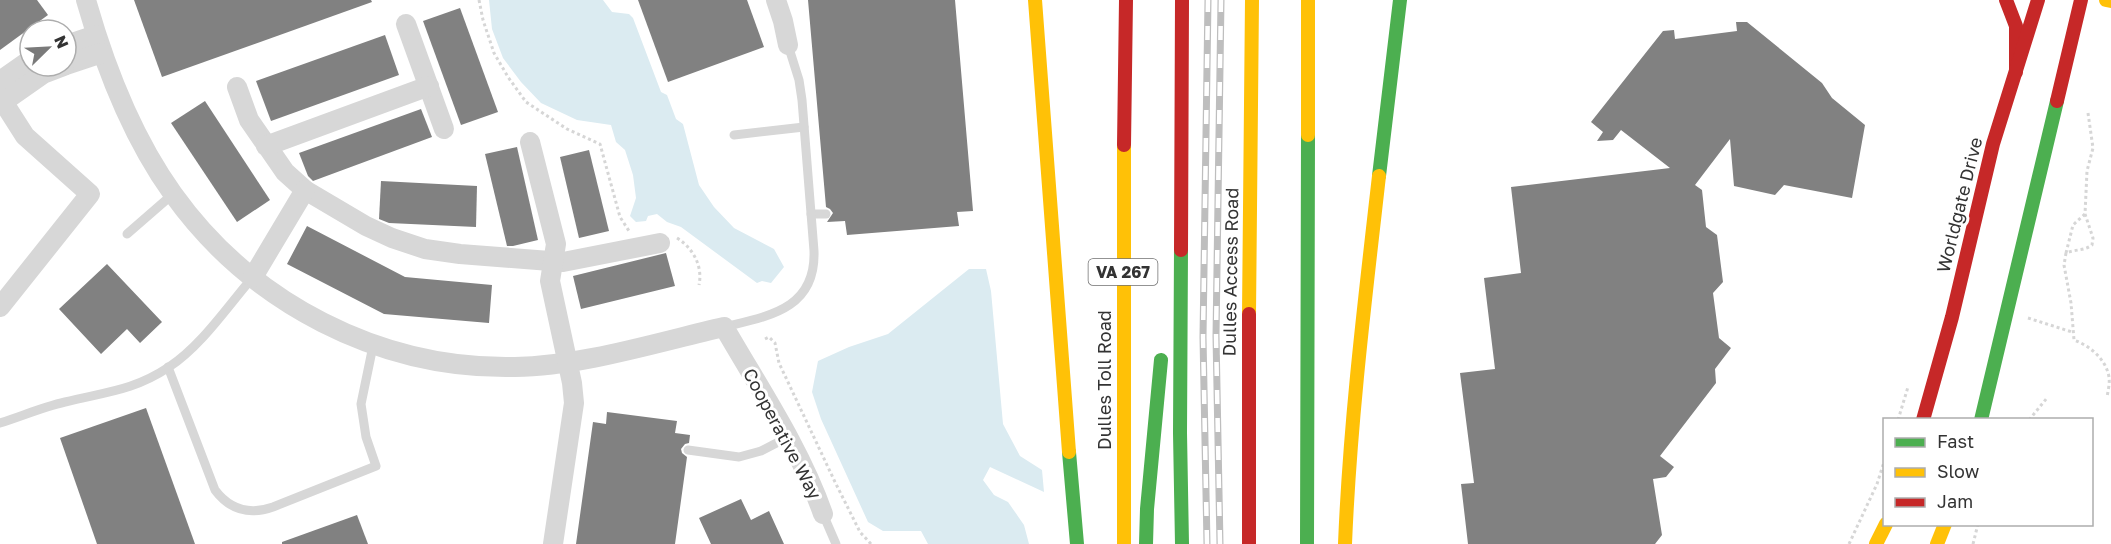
<svg xmlns="http://www.w3.org/2000/svg" width="2111" height="544" viewBox="0 0 2111 544" font-family="'Golos Text',sans-serif">
<rect width="100%" height="100%" fill="#fff"/>
<g fill="#dbebf1">
<path d="M 489,0 L 603,0 L 612,12 L 629,14 L 633,18 L 661,92 L 667,95 L 676,119 L 683,124 L 699,185 L 714,207 L 734,228 L 774,249 L 784,267 L 771,283 L 762,281 L 757,283 L 681,227 L 667,222 L 657,214 L 648,216 L 646,221 L 636,222 L 630,216 L 636,198 L 633,175 L 625,150 L 616,142 L 611,125 L 577,120 L 541,103 L 521,82 L 503,58 L 492,29 Z"/>
<path d="M 969,269 L 986,269 L 991,291 L 1003,424 L 1020,456 L 1042,470 L 1044,492 L 990,467 L 983,480 L 994,495 L 1008,502 L 1024,525 L 1029,544 L 928,544 L 921,531 L 883,531 L 868,522 L 821,419 L 812,392 L 818,361 L 849,347 L 888,334 Z"/>
</g>
<g fill="#818181">
<path d="M 0,0 L 37,0 L 48,15 L 0,50 Z"/>
<path d="M 134,0 L 371,0 L 372,2 L 162,77 Z"/>
<path d="M 638,0 L 747,0 L 764,47 L 668,82 Z"/>
<path d="M 808,0 L 955,0 L 973,211 L 957,212 L 959,226 L 847,235 L 845,221 L 827,222 L 833,213 L 830,209 L 826,207 Z"/>
<path d="M 460,8 L 498,112 L 461,125 L 423,21 Z"/>
<path d="M 1736,22 L 1747,22 L 1822,83 L 1832,98 L 1865,125 L 1852,198 L 1784,185 L 1775,195 L 1734,186 L 1730,139 L 1695,185 L 1702,190 L 1706,227 L 1717,235 L 1723,282 L 1713,293 L 1719,338 L 1731,348 L 1715,369 L 1716,383 L 1660,456 L 1674,467 L 1666,477 L 1653,479 L 1662,535 L 1655,544 L 1468,544 L 1461,484 L 1474,483 L 1460,373 L 1495,369 L 1484,278 L 1521,273 L 1511,187 L 1670,168 L 1621,130 L 1613,140 L 1597,141 L 1603,132 L 1591,122 L 1663,31 L 1674,30 L 1675,39 L 1737,31 Z"/>
<path d="M 385,35 L 399,75 L 271,121 L 256,81 Z"/>
<path d="M 205,101 L 270,200 L 237,222 L 171,123 Z"/>
<path d="M 421,109 L 432,137 L 313,181 L 308,176 L 299,153 Z"/>
<path d="M 517,147 L 538,240 L 513,246 L 507,246 L 485,154 Z"/>
<path d="M 589,150 L 609,231 L 579,238 L 560,157 Z"/>
<path d="M 381,181 L 477,186 L 476,227 L 389,223 L 379,219 Z"/>
<path d="M 307,226 L 405,277 L 492,285 L 489,323 L 384,314 L 287,264 Z"/>
<path d="M 666,253 L 675,286 L 581,309 L 573,276 Z"/>
<path d="M 107,264 L 162,322 L 140,343 L 127,329 L 101,354 L 59,309 Z"/>
<path d="M 146,408 L 195,544 L 97,544 L 60,438 Z"/>
<path d="M 607,412 L 677,421 L 675,433 L 690,435 L 689,443 L 685,444 L 681,449 L 682,453 L 687,457 L 675,544 L 576,544 L 593,422 L 606,424 Z"/>
<path d="M 741,499 L 751,520 L 769,511 L 784,544 L 711,544 L 699,518 Z"/>
<path d="M 357,515 L 368,544 L 282,544 L 282,542 Z"/>
</g>
<g fill="none" stroke-linecap="round" stroke-linejoin="round">
<g stroke="#d6d6d6" stroke-width="3" stroke-dasharray="3 3" stroke-linecap="butt">
<path d="M 479,0 L 483,20 L 494,53 L 508,77 L 526,102 L 567,129 L 600,144 L 620,217 L 629,231"/>
<path d="M 2088,113 L 2093,148 L 2087,171 L 2085,214 L 2093,238 L 2092,245 C 2084,251 2076,249 2066,253 L 2064,265 L 2071,303 L 2074,340 C 2090,346 2106,359 2109,377 C 2110,383 2108,391 2107,397"/>
<path d="M 677,238 C 693,248 703,266 699,285"/>
<path d="M 2066,253 L 2073,225 L 2085,214"/>
<path d="M 1937,271 L 1938,261"/>
<path d="M 2028,318 L 2072,332"/>
<path d="M 765,339 L 769,337 L 775,343 L 779,363 L 835,482 L 860,532 L 871,544"/>
<path d="M 1898,420 L 1908,387"/>
<path d="M 2029,420 L 2047,398"/>
<path d="M 1849,544 L 1877,484 L 1884,462"/>
<path d="M 1973,544 L 1978,524"/>
</g>
<g stroke="#d7d7d7" stroke-width="9">
<path d="M 734,135 L 804,127"/>
<path d="M 811,214 L 826,214"/>
<path d="M 127,234 L 173,194"/>
<path d="M 724,327 C 769,316 816,309 814,251 L 802,100 L 799,80 L 788,45"/>
<path d="M 168,367 L 215,490 C 230,510 250,515 273,507 L 376,466 L 366,437 L 361,404 L 373,346"/>
<path d="M 0,423 C 22,416 43,407 65,402 C 105,392 133,391 169,367 C 202,345 227,307 253,277"/>
<path d="M 688,450 L 739,457 L 761,451 L 788,437"/>
<path d="M 823,514 L 836,544"/>
</g>
<g stroke="#d7d7d7" stroke-width="20">
<path d="M 86,0 C 105,67 132,137 173,194 C 251,303 380,370 515,367 C 582,366 658,342 724,327 C 759,388 800,448 823,514"/>
<path d="M 776,0 L 783,21 L 788,45"/>
<path d="M 406,24 L 444,129"/>
<path d="M 66,45 L 96,35"/>
<path d="M 66,65 L 102,53"/>
<path d="M 0,81 L 30,60"/>
<path d="M 237,87 L 249,120 L 285,172 L 305,190 L 366,226 L 392,238 L 425,249 L 460,254 L 563,262 L 660,243"/>
<path d="M 0,97 L 25,136 L 90,194 L 0,307"/>
<path d="M 3,102 L 43,74 L 64,66"/>
<path d="M 530,142 L 556,244 L 550,281 L 572,383 L 574,403 L 553,544"/>
<path d="M 266,146 L 429,86"/>
<path d="M 253,277 L 305,190"/>
</g>
<g stroke="#4caf50" stroke-width="14">
<path d="M 1379,176 L 1400,0"/>
<path d="M 1181,250 L 1180,433 L 1182,544"/>
<path d="M 1981,420 L 2057,101"/>
<path d="M 1069,452 L 1077,544"/>
<path d="M 1146,544 L 1147,509 L 1161,360"/>
<path d="M 1307,544 L 1308,135"/>
</g>
<g stroke="#ffc107" stroke-width="14">
<path d="M 1035,0 L 1069,452"/>
<path d="M 2106,0 L 2111,1"/>
<path d="M 1308,135 L 1308,0"/>
<path d="M 1249,314 L 1252,0"/>
<path d="M 1124,544 L 1124,145"/>
<path d="M 1345,544 C 1350,421 1365,299 1379,176"/>
<path d="M 1876,544 L 1886,524"/>
<path d="M 1937,544 L 1945,524"/>
</g>
<g stroke="#c62828" stroke-width="14">
<path d="M 2006,0 L 2016,26 L 2016,72"/>
<path d="M 2057,101 L 2081,0"/>
<path d="M 1124,145 L 1126,0"/>
<path d="M 1181,250 L 1182,0"/>
<path d="M 1249,314 L 1249,544"/>
<path d="M 1923,420 L 1952,317 L 1993,144 L 2038,0"/>
</g>
<g stroke="#bebebe" stroke-width="7">
<g id="rail">
<path d="M 1207,544 L 1203,337 L 1208,0"/>
<path d="M 1220,544 L 1216,336 L 1221,0"/>
</g>
</g>
<use href="#rail" stroke="#fff" stroke-width="4.5" stroke-dasharray="14" stroke-linecap="butt"/>
</g>
<g text-anchor="middle" stroke-width="6" stroke-linejoin="round" paint-order="stroke">
<rect fill="#fff" stroke="#707070" stroke-width="1.5" x="1088.5" y="259" width="69" height="26" rx="4.5"/>
<g font-size="16" font-weight="bold" fill="#333">
<text x="1123" y="278">VA 267</text>
</g>
<g font-size="18" fill="#333" stroke="#fff">
<text transform="translate(1960 205) rotate(-76)" y="6">Worldgate Drive</text>
<text transform="translate(1231 272) rotate(-89)" y="6">Dulles Access Road</text>
<text transform="translate(1105 380) rotate(-90)" y="6">Dulles Toll Road</text>
<text transform="translate(782 434) rotate(62)" y="6">Cooperative Way</text>
</g>
</g>
<rect x="1883" y="418" width="210" height="108" fill="#ffffff" stroke="#adadad" stroke-width="1.5"/>
<rect x="1895" y="438" width="30" height="9" fill="#4caf50" stroke="#adadad" stroke-width="1.5"/>
<text x="1937" y="448" font-size="18" fill="#333333">Fast</text>
<rect x="1895" y="468" width="30" height="9" fill="#ffc107" stroke="#adadad" stroke-width="1.5"/>
<text x="1937" y="478" font-size="18" fill="#333333">Slow</text>
<rect x="1895" y="498" width="30" height="9" fill="#c62828" stroke="#adadad" stroke-width="1.5"/>
<text x="1937" y="508" font-size="18" fill="#333333">Jam</text>
<g transform="translate(48 48) rotate(66)"><circle r="28" fill="#ffffff" stroke="#adadad" stroke-width="1.5"/>
<path d="M0-4.5L10 22L0 15L-10 22Z" fill="#7a7a7a"/>
<text y="-9" font-size="16" font-weight="bold" text-anchor="middle" fill="#333333">N</text>
</g>
</svg>
